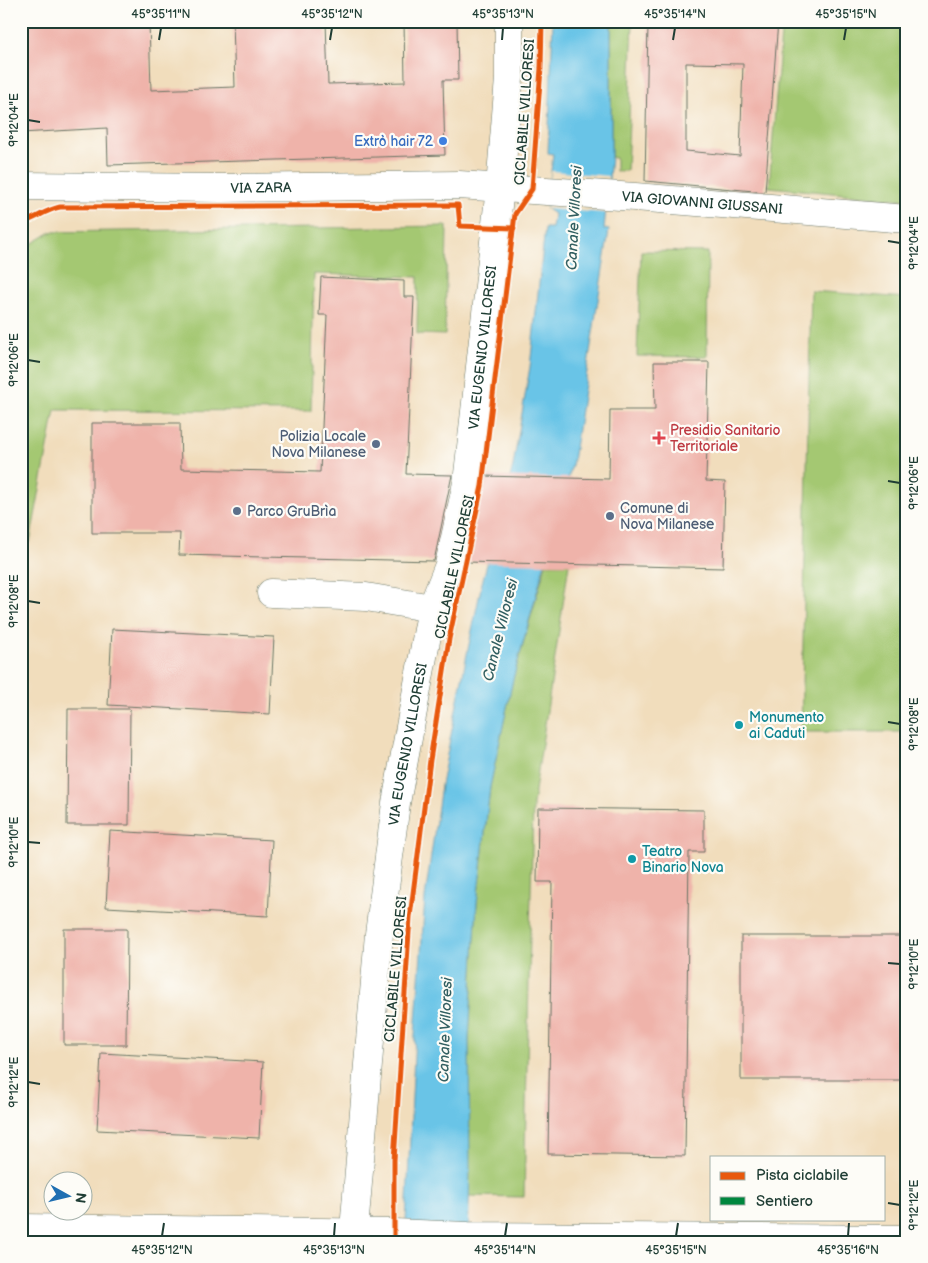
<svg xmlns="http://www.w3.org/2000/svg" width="928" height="1263" viewBox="0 0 928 1263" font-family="'Balsamiq Sans',sans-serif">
<rect width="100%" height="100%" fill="#fdfcf7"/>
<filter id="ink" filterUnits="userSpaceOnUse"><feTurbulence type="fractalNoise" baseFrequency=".02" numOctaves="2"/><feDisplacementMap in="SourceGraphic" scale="10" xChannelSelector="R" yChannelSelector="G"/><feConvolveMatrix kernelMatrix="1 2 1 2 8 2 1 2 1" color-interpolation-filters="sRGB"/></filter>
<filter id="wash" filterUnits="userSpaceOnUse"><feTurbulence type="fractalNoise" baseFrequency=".0096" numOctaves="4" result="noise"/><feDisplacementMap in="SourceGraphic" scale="20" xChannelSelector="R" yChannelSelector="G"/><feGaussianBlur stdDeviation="1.12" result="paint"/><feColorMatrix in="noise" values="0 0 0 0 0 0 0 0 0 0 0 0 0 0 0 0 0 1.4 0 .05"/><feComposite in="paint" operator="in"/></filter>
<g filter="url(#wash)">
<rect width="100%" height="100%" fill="#f1ddbc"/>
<g fill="#a4c872" stroke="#628253">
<path d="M 611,21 L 633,21 L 627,171 L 616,171 L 616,158 L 611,157 Z"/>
<path d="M 782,21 L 907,21 L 907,200 L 769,187 Z"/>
<path d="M 447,226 L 445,335 L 417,334 L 418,277 L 314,274 L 311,411 L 55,410 L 30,542 L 21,541 L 21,250 L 51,232 Z"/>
<path d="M 641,251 L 708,252 L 707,357 L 637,356 Z"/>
<path d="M 811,291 L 907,298 L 907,732 L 801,732 Z"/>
<path d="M 546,564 L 569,564 L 533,804 L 524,1197 L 469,1196 L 469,1039 L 477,903 L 490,787 L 513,679 Z"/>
</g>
<path fill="#69c4e7" stroke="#44808e" d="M 553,21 L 611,21 L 611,157 L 604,229 L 609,230 L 573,461 L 513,679 L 490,787 L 477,903 L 469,1039 L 470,1169 L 468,1242 L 405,1242 L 415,1035 L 425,898 L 441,785 L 467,654 L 482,583 L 513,466 L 530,367 L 545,228 L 552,228 L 554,214 L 547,209 L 547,205 L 553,154 L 548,153 Z"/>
<path fill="#f1ddbc" d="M 551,171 L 608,176 L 606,213 L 547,209 Z"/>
<g id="blocks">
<g fill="#efb3aa" fill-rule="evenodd">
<path d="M 21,21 L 149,21 L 151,90 L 235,87 L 233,21 L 326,21 L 328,84 L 405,82 L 404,21 L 457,21 L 458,80 L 443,80 L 445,155 L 108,165 L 107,128 L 21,133 Z"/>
<path d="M 778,21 L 765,192 L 645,181 L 648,24 ZM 686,63 L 743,64 L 740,156 L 686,151 Z"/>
<path d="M 321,277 L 404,281 L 404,297 L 414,297 L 406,474 L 452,475 L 434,561 L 179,555 L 180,533 L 92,533 L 92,423 L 180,423 L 181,469 L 320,472 L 327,315 L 319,315 Z"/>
<path d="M 654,362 L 709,362 L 706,481 L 725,482 L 723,568 L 466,562 L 483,476 L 609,479 L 610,410 L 655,410 Z"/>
<path d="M 112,629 L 274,637 L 270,714 L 108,705 Z"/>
<path d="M 68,709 L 130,709 L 129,825 L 67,825 Z"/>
<path d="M 538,808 L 704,810 L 704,852 L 689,852 L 685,1156 L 548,1154 L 552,882 L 537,882 Z"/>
<path d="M 110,831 L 272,840 L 268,916 L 106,907 Z"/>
<path d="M 64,929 L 127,929 L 126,1045 L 64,1045 Z"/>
<rect x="741" y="936" width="166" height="144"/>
<path d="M 101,1053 L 263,1062 L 259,1138 L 97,1130 Z"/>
</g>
</g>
</g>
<g filter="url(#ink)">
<use href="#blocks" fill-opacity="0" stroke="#687564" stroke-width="1"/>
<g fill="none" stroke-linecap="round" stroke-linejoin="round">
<g stroke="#687564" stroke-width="29">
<g id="minor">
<path id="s1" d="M 21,186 L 222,188 L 459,185 L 635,197 L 907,219"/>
<path d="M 271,593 L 366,597 L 432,608"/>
<path d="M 21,1228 L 394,1233 L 468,1236 L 907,1239"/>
<path id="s2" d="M 353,1242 L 379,934 L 396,803 L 432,608 L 449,565 L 467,483 L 500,188 L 509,79 L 509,21"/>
</g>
</g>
<use href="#minor" stroke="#fff" stroke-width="28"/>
<path stroke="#00873e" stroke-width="4" stroke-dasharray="8 4" stroke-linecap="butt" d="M 781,1242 L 782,1237"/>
<g stroke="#fdfcf7" stroke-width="8">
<g id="cycleway">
<path d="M 21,223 C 36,219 45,210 60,207 L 458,205 L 460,226 L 514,228"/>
<path d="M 394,1242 L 394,1160 L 410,917 L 430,760 L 449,639 L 482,486 L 515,214 L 532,189 L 541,68 L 542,21"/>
</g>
</g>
<use href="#cycleway" stroke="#e8590c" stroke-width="5"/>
</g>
</g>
<path fill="none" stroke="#1f3d34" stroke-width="2" d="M 159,40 L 161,28M 330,40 L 332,28M 502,40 L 503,28M 673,40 L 675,28M 844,40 L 846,28M 28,120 L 40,122M 888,241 L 900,243M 28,360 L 40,362M 888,481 L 900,483M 28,601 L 40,603M 888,722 L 900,724M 28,842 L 40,843M 888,963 L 900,964M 28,1082 L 40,1084M 888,1203 L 900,1205M 162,1236 L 164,1223M 334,1236 L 335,1223M 505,1236 L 507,1223M 676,1236 L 678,1223M 848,1236 L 849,1223"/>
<circle fill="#3f7fe0" stroke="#fdfcf7" stroke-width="2" cx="443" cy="141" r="5"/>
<path fill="#e0444e" stroke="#fdfcf7" stroke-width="2" d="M656.5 430.5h5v5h5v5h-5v5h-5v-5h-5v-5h5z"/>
<g fill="#5c6f8a" stroke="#fdfcf7" stroke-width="2">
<circle cx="376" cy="444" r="5"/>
<circle cx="237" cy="511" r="5"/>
<circle cx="610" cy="516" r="5"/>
</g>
<g fill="#0f9aa8" stroke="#fdfcf7" stroke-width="2">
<circle cx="739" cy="725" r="5"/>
<circle cx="632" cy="859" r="5"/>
</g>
<g text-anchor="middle" stroke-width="4.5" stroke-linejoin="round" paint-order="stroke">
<g font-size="14" fill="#1f3d34" stroke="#fdfcf7">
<text transform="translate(524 112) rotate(-86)" y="5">CICLABILE VILLORESI</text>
<text dy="5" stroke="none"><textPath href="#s1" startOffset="240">VIA ZARA</textPath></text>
<text dy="5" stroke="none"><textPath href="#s1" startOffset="682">VIA GIOVANNI GIUSSANI</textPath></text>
<text dy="5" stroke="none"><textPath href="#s2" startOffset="906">VIA EUGENIO VILLORESI</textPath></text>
<text transform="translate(454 567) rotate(-78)" y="5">CICLABILE VILLORESI</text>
<text dy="5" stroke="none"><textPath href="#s2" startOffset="501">VIA EUGENIO VILLORESI</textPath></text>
<text transform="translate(395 969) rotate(-85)" y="5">CICLABILE VILLORESI</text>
</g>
<g font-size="14" fill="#366cbe" stroke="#fdfcf7" text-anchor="end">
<text x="433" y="146">Extrò hair 72</text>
</g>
<g font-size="14" fill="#be3a42" stroke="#fdfcf7" text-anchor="start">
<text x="670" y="435">Presidio Sanitario<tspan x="670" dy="16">Territoriale</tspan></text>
</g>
<g font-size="14" fill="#4e5e75" stroke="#fdfcf7" text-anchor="start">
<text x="366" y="441" text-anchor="end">Polizia Locale<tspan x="366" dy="16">Nova Milanese</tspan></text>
<text x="620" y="513">Comune di<tspan x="620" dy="16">Nova Milanese</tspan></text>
<text x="247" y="516">Parco GruBrìa</text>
</g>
<g font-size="14" fill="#0d838f" stroke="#fdfcf7" text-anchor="start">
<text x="749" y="722">Monumento<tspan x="749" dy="16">ai Caduti</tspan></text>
<text x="642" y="856">Teatro<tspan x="642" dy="16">Binario Nova</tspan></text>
</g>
<g font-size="15" font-style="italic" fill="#325f61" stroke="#fdfcf7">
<text transform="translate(574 218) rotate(-87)" y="5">Canale Villoresi</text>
<text transform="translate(500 630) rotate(-76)" y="5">Canale Villoresi</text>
<text transform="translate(445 1030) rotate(-88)" y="5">Canale Villoresi</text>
</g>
</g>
<rect width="928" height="1263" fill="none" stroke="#fdfcf7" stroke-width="55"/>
<rect x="710" y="1156" width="175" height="65" fill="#fdfcf7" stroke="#a4b0a9"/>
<rect x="720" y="1172" width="25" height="8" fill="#e8590c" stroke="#a4b0a9"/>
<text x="756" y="1180" font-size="15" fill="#1f3d34">Pista ciclabile</text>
<rect x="720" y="1197" width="25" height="8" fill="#00873e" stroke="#a4b0a9"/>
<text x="756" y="1206" font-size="15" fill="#1f3d34">Sentiero</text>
<g transform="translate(68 1196) rotate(98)"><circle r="24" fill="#fdfcf7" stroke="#a4b0a9"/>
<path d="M0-4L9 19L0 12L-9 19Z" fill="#1f6fb2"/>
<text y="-8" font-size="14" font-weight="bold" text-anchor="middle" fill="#1f3d34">N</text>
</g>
<rect x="28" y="28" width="872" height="1208" fill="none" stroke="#1f3d34" stroke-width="2"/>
<g font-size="12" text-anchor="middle" fill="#1f3d34">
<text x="161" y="18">45°35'11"N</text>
<text x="332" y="18">45°35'12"N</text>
<text x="503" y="18">45°35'13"N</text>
<text x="675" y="18">45°35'14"N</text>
<text x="846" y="18">45°35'15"N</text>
<text transform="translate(14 120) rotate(-90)" y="4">9°12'04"E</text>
<text transform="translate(914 243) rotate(-90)" y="4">9°12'04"E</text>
<text transform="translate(14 360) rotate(-90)" y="4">9°12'06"E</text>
<text transform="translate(914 483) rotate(-90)" y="4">9°12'06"E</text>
<text transform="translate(14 601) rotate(-90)" y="4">9°12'08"E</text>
<text transform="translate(914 724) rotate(-90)" y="4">9°12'08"E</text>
<text transform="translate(14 842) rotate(-90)" y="4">9°12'10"E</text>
<text transform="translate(914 964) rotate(-90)" y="4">9°12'10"E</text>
<text transform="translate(14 1082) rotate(-90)" y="4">9°12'12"E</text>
<text transform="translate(914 1205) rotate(-90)" y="4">9°12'12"E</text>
<text x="162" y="1254">45°35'12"N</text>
<text x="334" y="1254">45°35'13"N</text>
<text x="505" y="1254">45°35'14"N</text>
<text x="676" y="1254">45°35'15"N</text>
<text x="848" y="1254">45°35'16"N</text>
</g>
</svg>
